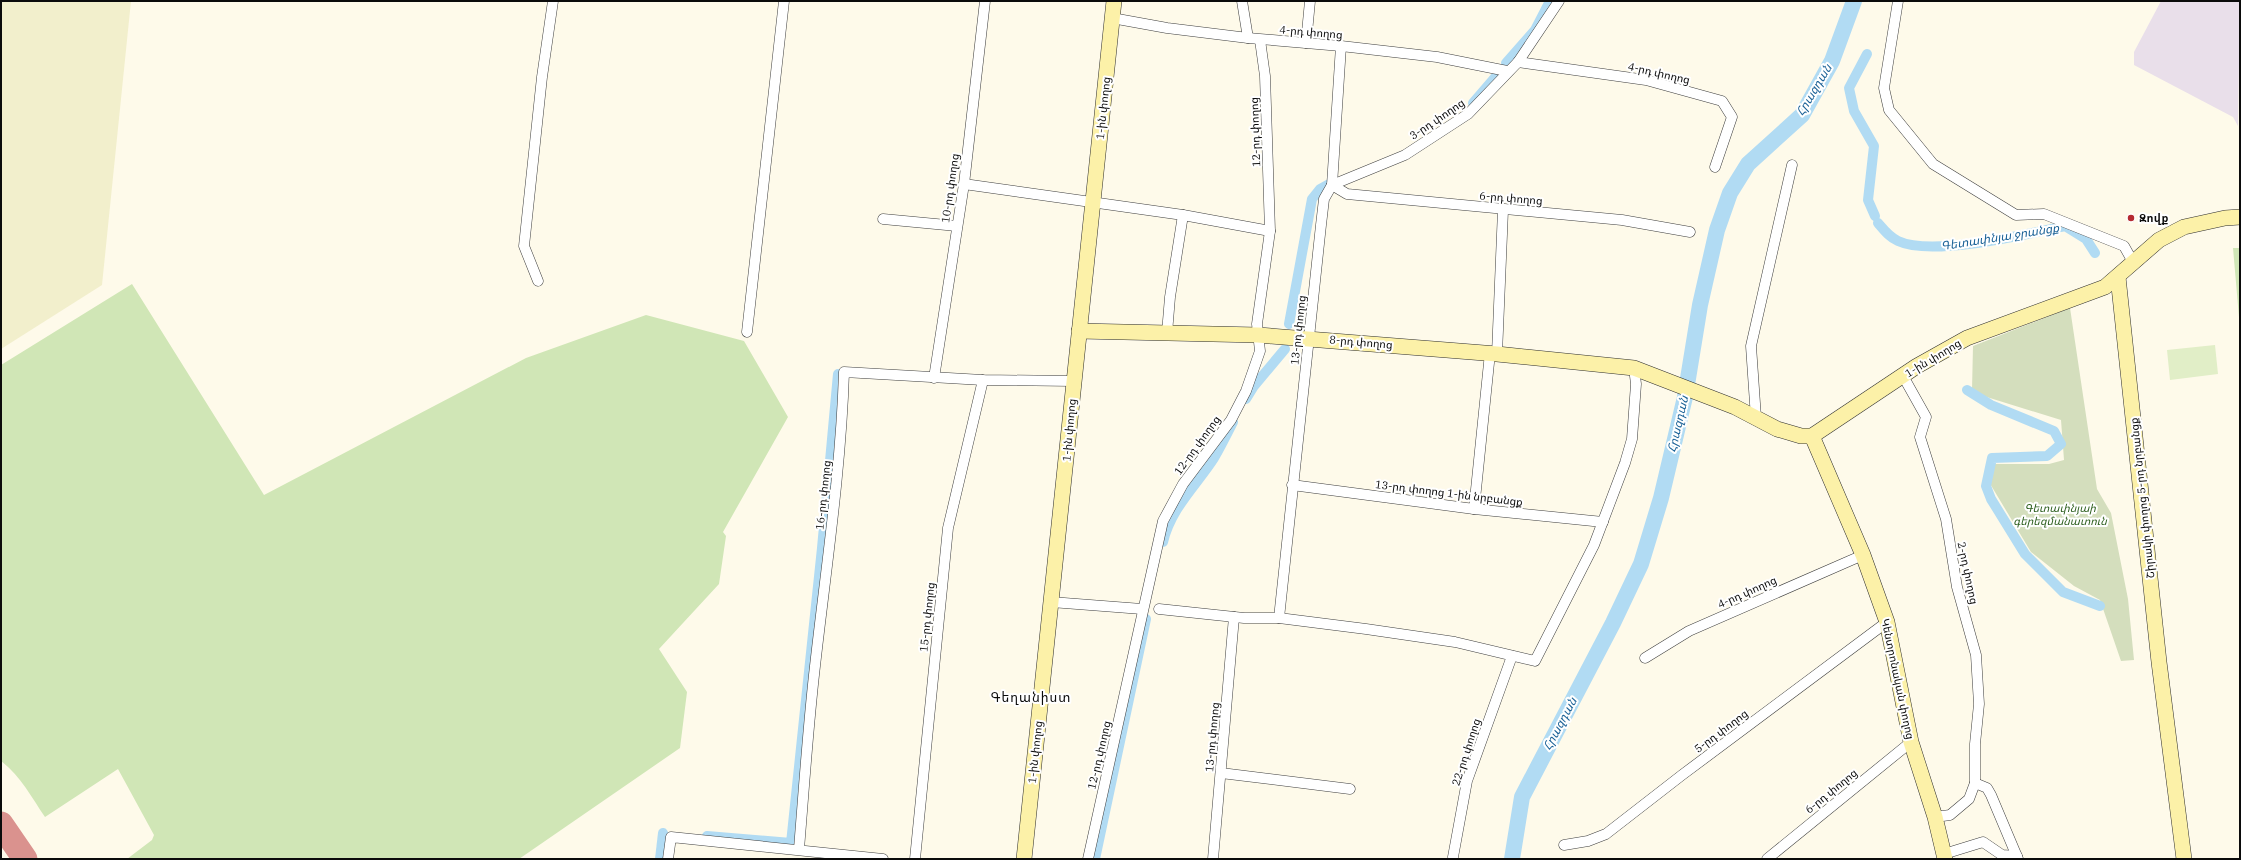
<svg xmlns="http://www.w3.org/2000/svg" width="2241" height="860" viewBox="0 0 2241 860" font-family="'IBM Plex Serif','Noto Sans Armenian',serif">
<rect width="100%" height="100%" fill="#fefaea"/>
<path fill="#e9dfea" d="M 2161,1 L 2240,1 L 2238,126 L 2233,117 L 2134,65 L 2134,52 Z"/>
<path fill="#f2efcc" d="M 1,1 L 131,1 L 102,285 L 1,349 Z"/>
<g fill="#d0e6b6">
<path d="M 2233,248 L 2240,248 L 2240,317 L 2239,317 Z"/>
<path d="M 132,284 L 264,495 L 526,358 L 646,315 L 744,341 L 788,417 L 723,532 L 726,536 L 719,584 L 659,649 L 687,692 L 680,748 L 519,859 L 127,859 L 152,840 L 154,835 L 118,769 L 45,817 C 32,798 20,775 1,761 L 1,365 Z"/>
</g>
<path fill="#d4debd" d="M 2070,308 L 2097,489 L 2111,513 L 2128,599 L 2134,660 L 2121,661 L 2100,600 L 2074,586 L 2031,552 L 1989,482 L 1995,464 L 2049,464 L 2064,460 L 2061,420 L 1977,394 L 1972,390 L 1973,346 Z"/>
<path fill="#e1eec7" d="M 2215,345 L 2218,374 L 2170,380 L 2167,350 Z"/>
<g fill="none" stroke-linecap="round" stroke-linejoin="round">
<g stroke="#b1dbf3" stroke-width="10">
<path d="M 1867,54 L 1849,88 L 1854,111 L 1874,146 L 1868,200 L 1875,216"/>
<path d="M 1506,63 L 1535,30 L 1550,1"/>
<path d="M 1473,103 L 1498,74"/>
<path d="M 1878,223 C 1884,230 1889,237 1898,241 C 1932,257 2027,234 2065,226 L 2086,239 L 2095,253"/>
<path d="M 1289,324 L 1312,199 L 1320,189 L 1329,184"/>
<path d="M 1967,390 L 1991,405 L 2054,431 L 2061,444 L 2047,456 L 1992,458 L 1986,486 L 1991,499 L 2025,554 L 2063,592 L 2100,606"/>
<path d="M 1246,399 L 1254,386 L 1285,349"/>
<path d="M 1163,542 C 1171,508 1196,486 1214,458 C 1221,446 1227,434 1233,422"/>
<path d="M 707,836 L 791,843 L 822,548 L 838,374"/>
<path d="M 660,859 L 663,833"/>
<path d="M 1095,859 L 1146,619"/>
</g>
<path stroke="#b1dbf3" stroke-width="16" d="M 1512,859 L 1522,797 L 1613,623 L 1641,564 L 1661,498 L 1685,397 L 1700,305 L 1717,230 L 1730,193 L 1748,164 L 1802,115 L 1832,61 L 1854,1"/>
<path stroke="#da928e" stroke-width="25" d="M 1,824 L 25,859"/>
<g stroke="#3e3e3e" stroke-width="11">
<g id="street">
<path d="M 1242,1 L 1248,38"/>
<path d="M 1898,1 L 1884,88 L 1889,110 L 1933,164 L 2016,215 L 2044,214 L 2124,246 L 2133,262"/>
<path d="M 1112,18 L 1167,28 L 1248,38 L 1341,46 L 1437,57 L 1507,71"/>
<path d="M 1306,43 L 1310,1"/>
<path d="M 1518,62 L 1646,80 L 1722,101 L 1732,117 L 1715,167"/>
<path d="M 964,184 L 1183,215 L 1270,231"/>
<path d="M 1332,185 L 1347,194 L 1622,220 L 1690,232"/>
<path d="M 1332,185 L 1405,155 L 1468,114 L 1518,62 L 1559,1"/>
<path d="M 883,219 L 957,226"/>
<path d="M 538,281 L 524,246 L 542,77 L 553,1"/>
<path d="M 747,332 L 784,1"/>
<path d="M 1167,333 L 1170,297 L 1183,215"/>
<path d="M 1497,354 L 1503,210"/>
<path d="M 1903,376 L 1926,417 L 1920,437 L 1946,519 L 1957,587 L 1976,655 L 1979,704 L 1975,744 L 1975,783 L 1969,799 L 1950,815 L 1935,817"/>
<path d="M 934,378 L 964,184 L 985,1"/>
<path d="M 1756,418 L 1751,346 L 1792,165"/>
<path d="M 1292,485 L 1474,509 L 1603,522"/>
<path d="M 1474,509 L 1490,353"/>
<path d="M 1051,602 L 1142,609"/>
<path d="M 1159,609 L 1244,618 L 1279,618 L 1366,629 L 1455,642 L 1535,661 L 1594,545 L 1625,463 L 1632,439 L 1636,384 L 1634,368"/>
<path d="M 1279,618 L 1321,225 L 1324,199 L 1332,185 L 1341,46"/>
<path d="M 1645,658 L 1689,631 L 1863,555"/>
<path d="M 1221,773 L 1350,789"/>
<path d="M 1975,783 L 1987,788 L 1991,795 L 2018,859"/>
<path d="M 1564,845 L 1588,841 L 1606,834 L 1682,775 L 1887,622"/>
<path d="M 799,849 C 804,788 808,727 815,666 C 826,568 841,470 844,372 L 983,380 L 1073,381"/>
<path d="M 1944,854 L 1983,842 L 2002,855 L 2017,856"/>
<path d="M 1453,857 L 1467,781 L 1512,656"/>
<path d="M 668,859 L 671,837 L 883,859"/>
<path d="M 915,859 L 948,528 L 983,380"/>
<path d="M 1088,859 L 1163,521 L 1183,484 L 1231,420 L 1246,391 L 1260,351 L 1257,324 L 1270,231 L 1265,76 L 1260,40"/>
<path d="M 1213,859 L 1234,617"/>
<path d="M 1767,859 L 1911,742"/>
</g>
</g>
<g stroke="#2d2d2d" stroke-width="16">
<g id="secondary">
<path d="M 2118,277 L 2159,662 L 2184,859"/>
<path d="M 1079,331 L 1258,335 L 1497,354 L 1634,368 L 1735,407 L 1777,429 L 1801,436 L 1812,436 L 1917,366 L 1967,338 L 2105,287 L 2159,240 L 2184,227 L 2225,218 L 2240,217"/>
<path d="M 1812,436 L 1863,555 L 1887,622 L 1911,742 L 1935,817 L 1945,859"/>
<path d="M 1024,859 L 1114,1"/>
</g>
</g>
<use href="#street" stroke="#fff" stroke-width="10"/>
<use href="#secondary" stroke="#fcf1a8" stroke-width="15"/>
</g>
<circle fill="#b52a32" stroke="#fff" stroke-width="1.5" cx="2131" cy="218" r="4"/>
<g text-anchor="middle" stroke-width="4" stroke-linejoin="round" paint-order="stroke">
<g font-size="11" fill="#0b0b0b" stroke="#fff">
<text transform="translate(1311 32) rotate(5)" y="4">4-րդ փողոց</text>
<text transform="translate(1659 73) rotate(13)" y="4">4-րդ փողոց</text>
<text transform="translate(1103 108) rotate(-84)" y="4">1-ին փողոց</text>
<text transform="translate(1437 119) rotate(-34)" y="4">3-րդ փողոց</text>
<text transform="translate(1255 132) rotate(-92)" y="4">12-րդ փողոց</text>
<text transform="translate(950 188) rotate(-82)" y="4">10-րդ փողոց</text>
<text transform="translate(1511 198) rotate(5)" y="4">6-րդ փողոց</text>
<text transform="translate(1298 330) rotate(-84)" y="4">13-րդ փողոց</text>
<text transform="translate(1361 342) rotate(5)" y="4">8-րդ փողոց</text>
<text transform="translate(1933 358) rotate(-31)" y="4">1-ին փողոց</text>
<text transform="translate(1069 430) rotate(-85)" y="4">1-ին փողոց</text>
<text transform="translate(1197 445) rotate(-54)" y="4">12-րդ փողոց</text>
<text transform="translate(1449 493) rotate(7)" y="4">13-րդ փողոց 1-ին նրբանցք</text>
<text transform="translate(823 495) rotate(-84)" y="4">16-րդ փողոց</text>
<text transform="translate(2142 498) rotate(-96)" y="4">Շիրակի փողոց 5-րդ նրբանցք</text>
<text transform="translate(1968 573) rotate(78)" y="4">2-րդ փողոց</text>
<text transform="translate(1747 592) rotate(-24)" y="4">4-րդ փողոց</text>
<text transform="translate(927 617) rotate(-84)" y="4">15-րդ փողոց</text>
<text transform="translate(1898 679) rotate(78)" y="4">Կենտրոնական փողոց</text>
<text transform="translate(1721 731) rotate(-37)" y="4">5-րդ փողոց</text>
<text transform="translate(1212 737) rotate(-85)" y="4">13-րդ փողոց</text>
<text transform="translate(1035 752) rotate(-84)" y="4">1-ին փողոց</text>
<text transform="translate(1466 752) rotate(-72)" y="4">22-րդ փողոց</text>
<text transform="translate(1099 755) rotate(-77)" y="4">12-րդ փողոց</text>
<text transform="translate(1831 791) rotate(-39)" y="4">6-րդ փողոց</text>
</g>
<g font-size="11" font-weight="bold" fill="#0b0b0b" stroke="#fff" text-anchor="start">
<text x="2139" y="222">Զովք</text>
</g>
<g font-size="11" font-style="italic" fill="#2d5f1f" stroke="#fff">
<text x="2060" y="512">Գետափնյաի<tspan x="2060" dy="13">գերեզմանատուն</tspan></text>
</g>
<g font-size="12" font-style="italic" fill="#1b6297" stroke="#fff">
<text transform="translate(1814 90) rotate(-59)" y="4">Հրազդան</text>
<text transform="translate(2000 237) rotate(-9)" y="4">Գետափնյա ջրանցք</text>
<text transform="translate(1678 424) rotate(-77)" y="4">Հրազդան</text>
<text transform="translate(1560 724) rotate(-62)" y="4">Հրազդան</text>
</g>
<g font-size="13" letter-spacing="1" fill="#0b0b0b" stroke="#fff">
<text x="1031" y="702">Գեղանիստ</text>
</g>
</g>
<rect width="2241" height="860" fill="none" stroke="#0b0b0b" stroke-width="4"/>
</svg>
